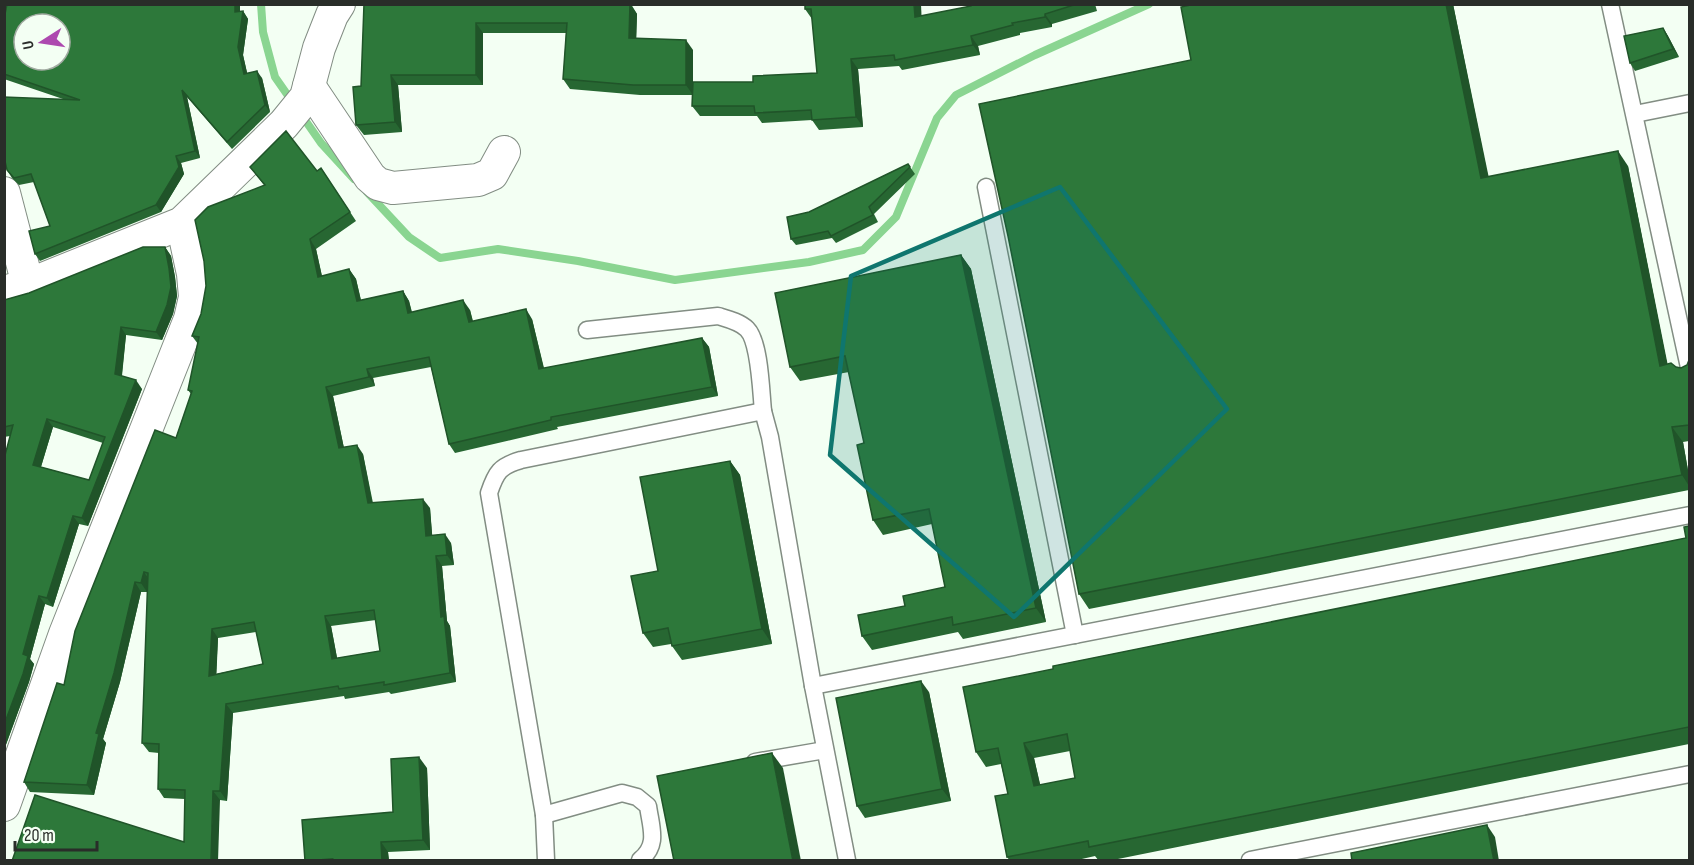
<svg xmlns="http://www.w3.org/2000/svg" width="1694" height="865" viewBox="0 0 1694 865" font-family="'Sofia Sans Condensed',sans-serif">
<rect width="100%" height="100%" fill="#f3fff3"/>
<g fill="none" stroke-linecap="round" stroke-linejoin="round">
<g stroke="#8ad591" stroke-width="8">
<path d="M 261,4 L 263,32 L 275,77 L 321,143 L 354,179"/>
<path d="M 367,192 L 409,237 L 440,258 L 498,249 L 578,261 L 675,280 L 809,262 L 863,250 L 896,217 L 937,118 L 956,95 L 1035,55 L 1149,4"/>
</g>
<g stroke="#828d83" stroke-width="19">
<g id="service">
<path d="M 1610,4 L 1690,372"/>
<path d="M 1635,114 L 1690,103"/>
<path d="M 986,187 L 1075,635"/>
<path d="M 587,330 L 718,316 C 728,319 740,322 747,329 C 760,342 761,392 763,411"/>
<path d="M 813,686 L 1690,515"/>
<path d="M 755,762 L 825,750"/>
<path d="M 544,815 L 622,793 L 637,797 L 648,806 C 651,828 659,845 640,860"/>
<path d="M 546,860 L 544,815 L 489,493 C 496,472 500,466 521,460 L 763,411 L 770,437 L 813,686 L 847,860"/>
<path d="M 1250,860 L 1690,774"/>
</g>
</g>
<g stroke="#828d83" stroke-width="34">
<g id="minor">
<path d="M 309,86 L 370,177 L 378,184 L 393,188 L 478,180 L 492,174 L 504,152"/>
<path d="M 4,193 L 28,285"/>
<path d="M 4,292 L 28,285 L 182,223 L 284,124 L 306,97 L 319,48 L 332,15 L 339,4"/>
<path d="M 4,805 L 65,634 L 190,319 L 195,297 L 193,274 L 182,223"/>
</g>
</g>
<use href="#service" stroke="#fff" stroke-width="16"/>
<use href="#minor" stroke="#fff" stroke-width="32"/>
</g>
<g fill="#276732" fill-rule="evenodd">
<path d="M 364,4 L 631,4 L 637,14 L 636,38 L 693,50 L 693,82 L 753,82 L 817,73 L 812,19 L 805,9 L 805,4 L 921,16 L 971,6 L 971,4 L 1095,4 L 1097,11 L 1052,24 L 1052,27 L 1020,33 L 1020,35 L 978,46 L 980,55 L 902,70 L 899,66 L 858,69 L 863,127 L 819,130 L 812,120 L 762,123 L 757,116 L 700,116 L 692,106 L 692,95 L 640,95 L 570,89 L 563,79 L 566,33 L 483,33 L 483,85 L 398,85 L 402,132 L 364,135 L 356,125 L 361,86 Z"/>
<path d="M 1195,4 L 1453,4 L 1488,177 L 1628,166 L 1667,364 L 1681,368 L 1687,365 L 1689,360 L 1689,441 L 1683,442 L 1689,476 L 1689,490 L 1089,609 L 1079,594 L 1191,60 Z"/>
<path d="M 243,11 L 248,19 L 243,55 L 247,73 L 262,78 L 270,112 L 232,149 L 187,97 L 200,158 L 181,163 L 184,174 L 161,212 L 40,261 L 35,254 L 50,226 L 34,182 L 19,185 L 12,178 L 7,170 L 63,99 L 4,79 L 4,19 Z"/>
<path d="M 1663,28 L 1668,36 L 1679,57 L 1635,71 L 1630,63 Z"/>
<path d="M 908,164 L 915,174 L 874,214 L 878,222 L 836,243 L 832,238 L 796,245 L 791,239 L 809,212 Z"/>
<path d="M 250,167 L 317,171 L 321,168 L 356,221 L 316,249 L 322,276 L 349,269 L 356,279 L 361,300 L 403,291 L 409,301 L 412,312 L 470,310 L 473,321 L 532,319 L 544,368 L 702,338 L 709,347 L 718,396 L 557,427 L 558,429 L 455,453 L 449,444 L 431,367 L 373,378 L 375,386 L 333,396 L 344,448 L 363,454 L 373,503 L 430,508 L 432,535 L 451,543 L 454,565 L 442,566 L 447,621 L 450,626 L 456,682 L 391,694 L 389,692 L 345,699 L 344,696 L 233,713 L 227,801 L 220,800 L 184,842 L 185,799 L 164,798 L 158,789 L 159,753 L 149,752 L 142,743 L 148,590 L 147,592 L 141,592 L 120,682 L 103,739 L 106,743 L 94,795 L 30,792 L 24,782 L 64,685 L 176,438 L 191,394 L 188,390 L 198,344 L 192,336 L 264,185 ZM 376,620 L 380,651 L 337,658 L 331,626 ZM 256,632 L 263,664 L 216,674 L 218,638 Z"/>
<path d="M 165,247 L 171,256 L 175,277 L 177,296 L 173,314 L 162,340 L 126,335 L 122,376 L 142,389 L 88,526 L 79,524 L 53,607 L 45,604 L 30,659 L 34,664 L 29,682 L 4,750 L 4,459 L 10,436 L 4,437 L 4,300 L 29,293 ZM 53,427 L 103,443 L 89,480 L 41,467 Z"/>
<path d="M 961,255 L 971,269 L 1046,622 L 963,639 L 958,632 L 872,650 L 862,636 L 905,606 L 945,587 L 932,524 L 883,535 L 873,520 L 864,443 L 849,372 L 800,381 L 790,367 Z"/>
<path d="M 730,461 L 740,475 L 772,644 L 682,660 L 672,646 L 671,644 L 653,647 L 643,633 L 658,571 Z"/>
<path d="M 1689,526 L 1689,744 L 1108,861 L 1099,861 L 1095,856 L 1073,861 L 1010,861 L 1007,857 L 1008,794 L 1001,764 L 986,767 L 976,752 L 1053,669 L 1686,538 ZM 1070,751 L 1075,778 L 1040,785 L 1034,758 Z"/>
<path d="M 929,692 L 951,801 L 865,818 L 857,806 Z"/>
<path d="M 427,768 L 430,850 L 388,852 L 389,861 L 305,861 L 393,812 Z"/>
</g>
<g fill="#205429">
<path d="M 235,4 L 240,4 L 240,19 L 235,12 Z"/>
<path d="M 630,4 L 637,14 L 636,48 L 629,38 Z"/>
<path d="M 914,4 L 921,4 L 922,27 L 915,17 Z"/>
<path d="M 1446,4 L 1453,4 L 1492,193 L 1481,178 Z"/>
<path d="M 243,11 L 248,19 L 243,55 L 249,81 L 244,74 L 238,47 Z"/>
<path d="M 1045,14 L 1052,24 L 1052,27 L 1045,17 Z"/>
<path d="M 476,23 L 483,33 L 483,85 L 476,75 Z"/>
<path d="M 1663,28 L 1668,36 L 1679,57 L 1673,49 Z"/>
<path d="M 971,36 L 978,46 L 980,55 L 973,45 Z"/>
<path d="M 686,40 L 693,50 L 693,95 L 686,85 Z"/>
<path d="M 851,59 L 858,69 L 863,127 L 856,117 Z"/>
<path d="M 257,71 L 262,78 L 270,112 L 265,105 Z"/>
<path d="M 391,75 L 398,85 L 402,132 L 395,122 Z"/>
<path d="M 182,90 L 187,97 L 200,158 L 195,151 Z"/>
<path d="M 1618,151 L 1628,166 L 1671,381 L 1660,366 Z"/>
<path d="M 176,156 L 181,163 L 184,174 L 161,212 L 156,205 Z"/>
<path d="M 310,239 L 316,249 L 324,286 L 318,277 Z"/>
<path d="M 165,247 L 171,256 L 175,277 L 177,296 L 173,314 L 162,340 L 156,332 Z"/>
<path d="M 961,255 L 971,269 L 1046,622 L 1036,608 Z"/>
<path d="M 349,269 L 356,279 L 363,310 L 357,301 Z"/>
<path d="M 403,291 L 409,301 L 414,323 L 408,313 Z"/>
<path d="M 463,300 L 470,310 L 475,332 L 469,322 Z"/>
<path d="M 526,309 L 532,319 L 546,378 L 539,369 Z"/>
<path d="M 121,327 L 126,335 L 121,382 L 115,374 Z"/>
<path d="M 702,338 L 709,347 L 718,396 L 712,387 Z"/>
<path d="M 367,369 L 373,378 L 375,386 L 369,377 Z"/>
<path d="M 136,380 L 142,389 L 88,526 L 82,518 Z"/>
<path d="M 326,387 L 333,396 L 346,458 L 339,448 Z"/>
<path d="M 47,419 L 53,427 L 39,473 L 33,465 Z"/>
<path d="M 1672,427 L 1683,442 L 1689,476 L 1689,486 L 1682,475 Z"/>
<path d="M 357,445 L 363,454 L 374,512 L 368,503 Z"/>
<path d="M 730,461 L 740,475 L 772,644 L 762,629 Z"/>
<path d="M 423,499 L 430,508 L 433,545 L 426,536 Z"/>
<path d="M 73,516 L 79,524 L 53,607 L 47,598 Z"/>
<path d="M 445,534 L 451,543 L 454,565 L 447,555 Z"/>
<path d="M 436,556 L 442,566 L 447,621 L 450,626 L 456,682 L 450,673 L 441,617 Z"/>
<path d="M 144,572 L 150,581 L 147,592 L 141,583 Z"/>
<path d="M 135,582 L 141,592 L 120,682 L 103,739 L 106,743 L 94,795 L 87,785 L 96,733 Z"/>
<path d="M 39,596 L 45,604 L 30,659 L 34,664 L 29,682 L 4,750 L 4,725 Z"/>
<path d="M 325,616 L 331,626 L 339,668 L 332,659 Z"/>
<path d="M 212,629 L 218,638 L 216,685 L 209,676 Z"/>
<path d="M 921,681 L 929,692 L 951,801 L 942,789 Z"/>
<path d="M 226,704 L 233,713 L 227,801 L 220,791 Z"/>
<path d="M 1024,743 L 1034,758 L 1044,801 L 1034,786 Z"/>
<path d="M 772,753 L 783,768 L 801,861 L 793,861 Z"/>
<path d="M 419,757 L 427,768 L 430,850 L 423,840 Z"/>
<path d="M 213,791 L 220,800 L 218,861 L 211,861 Z"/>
<path d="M 1487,825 L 1495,837 L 1499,861 L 1494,861 Z"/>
<path d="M 381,842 L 388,852 L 389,861 L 382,861 Z"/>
</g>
<g fill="#2d783a" stroke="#205429" stroke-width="1.5" fill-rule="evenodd">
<path d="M 7,4 L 235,4 L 235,12 L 243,11 L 238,47 L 244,74 L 257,71 L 265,105 L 227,142 L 182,90 L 195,151 L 176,156 L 179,167 L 156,205 L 35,254 L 29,231 L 50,226 L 31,174 L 14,178 L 7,170 L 4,157 L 4,97 L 80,100 L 4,74 L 4,19 ZM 24,24 L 60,24 L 60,60 L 24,60 Z"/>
<path d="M 364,4 L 630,4 L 629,38 L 686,40 L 686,85 L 633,85 L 563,79 L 567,23 L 476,23 L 476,75 L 391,75 L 395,122 L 356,125 L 353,87 L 361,86 Z"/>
<path d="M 805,4 L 914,4 L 915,17 L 971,6 L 971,4 L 1077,4 L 1045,14 L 1045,17 L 1012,23 L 1013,25 L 971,36 L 973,45 L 895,60 L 894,55 L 851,59 L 856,117 L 812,120 L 811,110 L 755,113 L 754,106 L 692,106 L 693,82 L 753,82 L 753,76 L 817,73 L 811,9 L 805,9 Z"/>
<path d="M 1195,4 L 1446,4 L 1481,178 L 1618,151 L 1660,366 L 1671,363 L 1676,367 L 1681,368 L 1687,365 L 1689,360 L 1689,425 L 1672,427 L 1682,475 L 1079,594 L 1008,236 L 979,104 L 1191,60 L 1181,7 Z"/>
<path d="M 1663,28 L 1673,49 L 1630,63 L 1624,36 Z"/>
<path d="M 286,131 L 317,171 L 321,168 L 350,212 L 310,239 L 318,277 L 349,269 L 357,301 L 403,291 L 408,313 L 463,300 L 469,322 L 526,309 L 539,369 L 702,338 L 712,387 L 551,417 L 551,420 L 449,444 L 429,357 L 367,369 L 369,377 L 326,387 L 339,448 L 357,445 L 368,503 L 423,499 L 426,536 L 445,534 L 447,555 L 436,556 L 441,617 L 444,616 L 450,673 L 384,685 L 384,682 L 339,689 L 338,686 L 226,704 L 220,791 L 213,791 L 211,861 L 12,861 L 35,795 L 184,842 L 185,790 L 158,789 L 159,744 L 142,743 L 148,573 L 144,572 L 141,583 L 135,582 L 114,673 L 96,733 L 99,734 L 87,785 L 24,782 L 57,683 L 64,685 L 75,631 L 155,430 L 176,438 L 192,391 L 188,390 L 199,337 L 192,336 L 201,314 L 206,286 L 204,261 L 195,220 L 208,207 L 265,185 L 250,167 ZM 374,610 L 380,651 L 332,659 L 325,616 ZM 254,622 L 263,664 L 209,676 L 212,629 Z"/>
<path d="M 908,164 L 910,167 L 869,207 L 873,215 L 831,236 L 828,231 L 791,239 L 787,217 L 809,212 Z"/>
<path d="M 143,247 L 165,247 L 169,268 L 171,287 L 167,305 L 156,332 L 121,327 L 115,374 L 136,380 L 82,518 L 73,516 L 47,598 L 39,596 L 23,654 L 28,656 L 23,674 L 4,725 L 4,459 L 13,425 L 4,427 L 4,300 L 29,293 ZM 47,419 L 105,437 L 89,480 L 33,465 Z"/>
<path d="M 961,255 L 1036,608 L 953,625 L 952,617 L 862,636 L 858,615 L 905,606 L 903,596 L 945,587 L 929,509 L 873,520 L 857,445 L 864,443 L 845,356 L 790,367 L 775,293 Z"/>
<path d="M 730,461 L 762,629 L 672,646 L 668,628 L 643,633 L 631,576 L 658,571 L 640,477 Z"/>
<path d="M 1689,526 L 1689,727 L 1089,847 L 1088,841 L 1007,857 L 995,796 L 1008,794 L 998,748 L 976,752 L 963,687 L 1053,669 L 1053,666 L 1686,538 L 1684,527 ZM 1067,734 L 1075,778 L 1034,786 L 1024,743 Z"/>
<path d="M 921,681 L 942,789 L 857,806 L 836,698 Z"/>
<path d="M 772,753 L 793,861 L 674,861 L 657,776 Z"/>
<path d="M 419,757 L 423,840 L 381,842 L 382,861 L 330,861 L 332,859 L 305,861 L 302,820 L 393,812 L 391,759 Z"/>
<path d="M 1487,825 L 1494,861 L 1352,861 L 1351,853 Z"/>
</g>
<path fill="#0f766e" fill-opacity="0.2" stroke="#0f766e" stroke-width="4.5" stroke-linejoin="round" d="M 1060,187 L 1227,409 L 1014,617 L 830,455 L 851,276 Z"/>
<rect width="1694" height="865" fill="none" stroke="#292d29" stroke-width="12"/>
<g transform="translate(42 42) rotate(258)"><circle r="28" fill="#f3fff3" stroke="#a2aba2" stroke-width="1.5"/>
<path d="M0-4.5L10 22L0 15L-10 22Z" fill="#ad49af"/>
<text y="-9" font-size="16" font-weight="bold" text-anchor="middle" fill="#292d29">U</text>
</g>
<path d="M15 841v9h82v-9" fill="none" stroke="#292d29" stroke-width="3"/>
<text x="24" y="841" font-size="18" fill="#292d29" stroke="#f3fff3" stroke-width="4.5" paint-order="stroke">20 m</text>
</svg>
